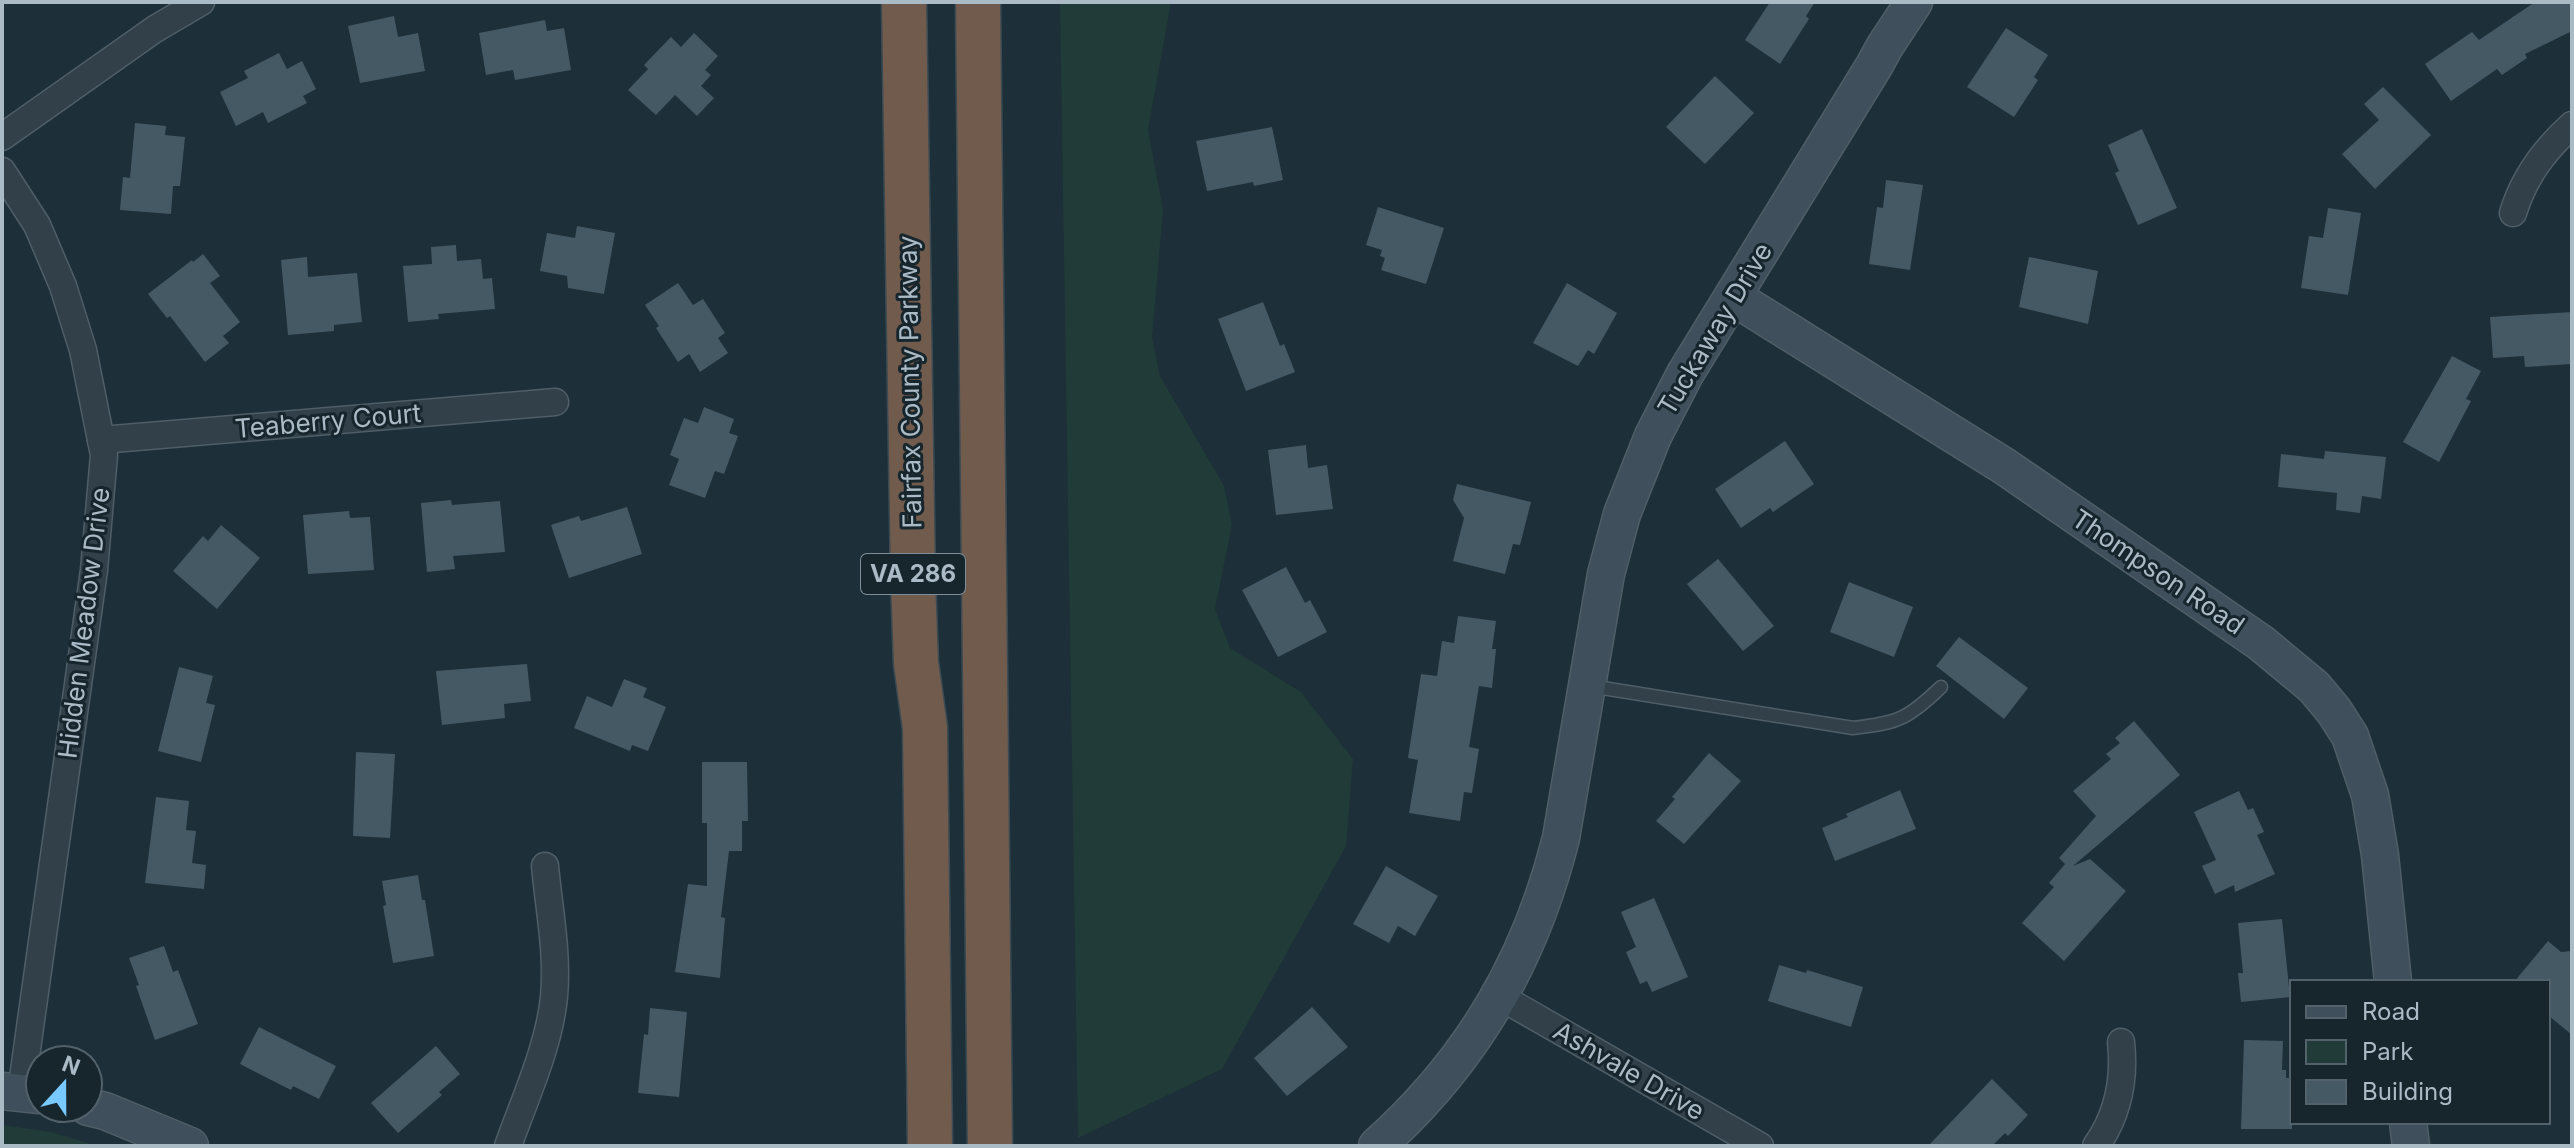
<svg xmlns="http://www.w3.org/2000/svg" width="2574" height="1148" viewBox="0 0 2574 1148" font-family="Inter,sans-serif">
<rect width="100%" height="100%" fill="#1d2f38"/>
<g fill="#203b38">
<path d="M 1060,2 L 1171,2 L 1148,130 L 1163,210 L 1152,337 L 1160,376 L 1224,486 L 1232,525 L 1215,609 L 1230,648 L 1301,692 L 1353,759 L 1346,846 L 1222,1069 L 1078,1138 Z"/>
<path d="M 2,1125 L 51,1132 L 98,1146 L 2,1146 Z"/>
</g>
<g fill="#455965">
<path d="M 1770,2 L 1815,2 L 1806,16 L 1809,19 L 1780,64 L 1745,40 Z"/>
<path d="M 2535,2 L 2572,2 L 2572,31 L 2525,54 L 2527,58 L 2502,75 L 2497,69 L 2451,101 L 2425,64 L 2472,32 L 2479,40 Z"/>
<path d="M 394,16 L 398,37 L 418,33 L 425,71 L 360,83 L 348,26 Z"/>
<path d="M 545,20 L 547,31 L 564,28 L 571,70 L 515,80 L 513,70 L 486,75 L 479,33 Z"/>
<path d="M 2006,28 L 2048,55 L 2034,77 L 2038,80 L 2014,117 L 1967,87 Z"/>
<path d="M 694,33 L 718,56 L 705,70 L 711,75 L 701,86 L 714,98 L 697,116 L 675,95 L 656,115 L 628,90 L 648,69 L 644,65 L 671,37 L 681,47 Z"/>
<path d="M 279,53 L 287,69 L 302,61 L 316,89 L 303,96 L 307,103 L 268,123 L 263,112 L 236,126 L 220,92 L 248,78 L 244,71 Z"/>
<path d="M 1715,76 L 1754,113 L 1705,164 L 1666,127 Z"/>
<path d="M 2383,87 L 2431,135 L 2375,189 L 2342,154 L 2379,120 L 2364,104 Z"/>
<path d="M 135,123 L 166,126 L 165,135 L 185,137 L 180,186 L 173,186 L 171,214 L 120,210 L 123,177 L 130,178 Z"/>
<path d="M 1272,127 L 1283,180 L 1254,186 L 1253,182 L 1207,191 L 1196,141 Z"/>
<path d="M 2142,129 L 2177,208 L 2138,225 L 2115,173 L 2119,171 L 2108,145 Z"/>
<path d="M 1886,180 L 1923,185 L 1910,270 L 1869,264 L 1877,207 L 1883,208 Z"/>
<path d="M 1378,207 L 1444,228 L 1426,284 L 1381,270 L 1385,258 L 1380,256 L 1382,250 L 1366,245 Z"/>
<path d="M 2328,208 L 2361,213 L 2348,295 L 2301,288 L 2309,236 L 2323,238 Z"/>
<path d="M 577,226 L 615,233 L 604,294 L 568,288 L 567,276 L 540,271 L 547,233 L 575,238 Z"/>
<path d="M 456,245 L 457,261 L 481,259 L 483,279 L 492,278 L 495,309 L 438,314 L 439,319 L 408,322 L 403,266 L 432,264 L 431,247 Z"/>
<path d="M 203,254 L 220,276 L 210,283 L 240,322 L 223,336 L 229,343 L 205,362 L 170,316 L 167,318 L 148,294 L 192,260 L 193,262 Z"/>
<path d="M 307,257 L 308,277 L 357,273 L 362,322 L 334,325 L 334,331 L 288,335 L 281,260 Z"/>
<path d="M 2029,257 L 2098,271 L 2088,324 L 2019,307 Z"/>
<path d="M 678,283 L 693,305 L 703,299 L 725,333 L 718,338 L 728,353 L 700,372 L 689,354 L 678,362 L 656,328 L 659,326 L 645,305 Z"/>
<path d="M 1567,283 L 1617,313 L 1594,354 L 1588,350 L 1578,366 L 1533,343 Z"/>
<path d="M 1263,302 L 1280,346 L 1284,344 L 1295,372 L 1246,391 L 1218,319 Z"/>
<path d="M 2572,312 L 2572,364 L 2525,367 L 2524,356 L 2493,358 L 2490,317 Z"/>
<path d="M 2452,356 L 2481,371 L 2466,399 L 2471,401 L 2439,462 L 2403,442 Z"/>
<path d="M 704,407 L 734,419 L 729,433 L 738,436 L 724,474 L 715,471 L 705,498 L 669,485 L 679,459 L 670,455 L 684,418 L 698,423 Z"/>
<path d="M 1785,441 L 1814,484 L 1773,512 L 1770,508 L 1741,528 L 1715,489 Z"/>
<path d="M 1306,445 L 1308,468 L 1327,465 L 1333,509 L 1276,515 L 1268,450 Z"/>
<path d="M 2325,451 L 2386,457 L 2381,499 L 2362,496 L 2360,513 L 2336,510 L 2337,493 L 2278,487 L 2281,454 L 2324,459 Z"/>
<path d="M 1457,484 L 1531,502 L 1520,545 L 1513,544 L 1505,574 L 1453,561 L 1464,518 L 1453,500 Z"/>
<path d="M 451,500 L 452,505 L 500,501 L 505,552 L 453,556 L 455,569 L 427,572 L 421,503 Z"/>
<path d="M 627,507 L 642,554 L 569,578 L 551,525 L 579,516 L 581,521 Z"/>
<path d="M 349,511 L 350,518 L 370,517 L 374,570 L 308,574 L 303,515 Z"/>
<path d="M 221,525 L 260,558 L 217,609 L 173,571 L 203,536 L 208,541 Z"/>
<path d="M 1718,559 L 1774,626 L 1743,651 L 1687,584 Z"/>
<path d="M 1286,567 L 1305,603 L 1310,600 L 1327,632 L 1278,657 L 1242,590 Z"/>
<path d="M 1849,582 L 1913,607 L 1894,657 L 1830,632 Z"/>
<path d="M 1458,616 L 1496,621 L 1492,649 L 1496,649 L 1492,688 L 1479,686 L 1469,747 L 1479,749 L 1472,793 L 1464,792 L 1460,821 L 1409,813 L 1418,760 L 1408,758 L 1421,674 L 1437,676 L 1442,641 L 1454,643 Z"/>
<path d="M 1959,637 L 2028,688 L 2004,719 L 1936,666 Z"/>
<path d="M 527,664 L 531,701 L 504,704 L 505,718 L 442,725 L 436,671 Z"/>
<path d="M 179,667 L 213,676 L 206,703 L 215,705 L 201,762 L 158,751 Z"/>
<path d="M 624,679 L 647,688 L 643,697 L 666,707 L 648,751 L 632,745 L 630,751 L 574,728 L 587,696 L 612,707 Z"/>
<path d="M 2134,721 L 2180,775 L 2073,866 L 2090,859 L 2126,891 L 2064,961 L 2022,923 L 2054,887 L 2049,883 L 2065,864 L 2059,858 L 2096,816 L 2073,791 L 2111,759 L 2106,754 L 2120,743 L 2115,738 Z"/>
<path d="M 356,752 L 395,754 L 390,838 L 353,836 Z"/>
<path d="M 1709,753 L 1741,781 L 1684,844 L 1656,821 L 1675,799 L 1672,797 Z"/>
<path d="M 702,762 L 747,762 L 748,821 L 742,821 L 742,851 L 729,851 L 721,917 L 725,918 L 720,978 L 675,972 L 688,884 L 707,886 L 707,823 L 702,823 Z"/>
<path d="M 1900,790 L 1916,829 L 1835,861 L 1822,828 L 1848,817 L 1846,814 Z"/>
<path d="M 2239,791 L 2248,810 L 2253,808 L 2264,832 L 2257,835 L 2275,874 L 2235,892 L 2234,885 L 2215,894 L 2202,866 L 2216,860 L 2194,812 Z"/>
<path d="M 156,797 L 189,801 L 186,830 L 196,831 L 192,863 L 206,865 L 204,889 L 145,883 Z"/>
<path d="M 1386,866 L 1438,896 L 1415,936 L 1398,926 L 1389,943 L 1353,924 Z"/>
<path d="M 418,875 L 422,900 L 425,900 L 434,956 L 393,963 L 383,906 L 386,905 L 382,881 Z"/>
<path d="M 1654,898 L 1688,977 L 1652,992 L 1647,981 L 1640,984 L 1626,952 L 1636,947 L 1621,912 Z"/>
<path d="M 2282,919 L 2290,997 L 2241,1002 L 2238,973 L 2243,973 L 2238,923 Z"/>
<path d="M 2548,941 L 2561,952 L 2572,951 L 2572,1035 L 2548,1015 L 2548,982 L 2514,982 Z"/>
<path d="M 164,946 L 173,972 L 178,970 L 198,1024 L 155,1040 L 136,986 L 139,985 L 129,958 Z"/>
<path d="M 1779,965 L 1806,973 L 1807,970 L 1863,987 L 1851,1027 L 1768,1001 Z"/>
<path d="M 1312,1007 L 1348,1047 L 1287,1096 L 1254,1058 Z"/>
<path d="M 650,1008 L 687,1012 L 679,1097 L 638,1093 L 644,1034 L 648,1035 Z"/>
<path d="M 259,1027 L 336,1066 L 319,1099 L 293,1086 L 291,1090 L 240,1064 Z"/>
<path d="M 2244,1040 L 2283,1041 L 2282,1070 L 2286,1070 L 2286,1078 L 2292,1078 L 2292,1129 L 2241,1129 Z"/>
<path d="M 436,1046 L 460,1074 L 439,1092 L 442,1095 L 398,1133 L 371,1103 Z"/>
<path d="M 1992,1079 L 2028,1115 L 2008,1136 L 2005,1133 L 1992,1146 L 1928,1146 Z"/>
</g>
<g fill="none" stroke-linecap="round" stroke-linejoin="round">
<g stroke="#4f5e67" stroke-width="15">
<path id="lane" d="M 1590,686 L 1853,728 C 1898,723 1908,719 1941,687"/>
</g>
<g stroke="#4f5e67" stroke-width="29">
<g id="street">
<path d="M 2,137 L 155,29 L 201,2"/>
<path d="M 2,171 L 37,225 L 63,286 L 83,350 L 104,455 L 94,570 L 21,1092"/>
<path d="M 2513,213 C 2524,177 2544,150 2572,125"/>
<path d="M 101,440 L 555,402"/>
<path d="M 1499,996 L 1760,1146"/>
<path d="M 508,1146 C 525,1098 549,1047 554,997 C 558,953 549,909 545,866"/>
<path d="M 2096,1146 C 2118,1115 2125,1079 2121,1042"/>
</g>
</g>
<g stroke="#4f5e67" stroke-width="39">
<g id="secondary">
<path d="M 1733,297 L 2004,466 L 2261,643 L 2314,687 L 2334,711 L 2350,736 L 2370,795 L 2380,855 L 2393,982"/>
<path d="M 2,1091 L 40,1095"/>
<path d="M 88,1107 L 105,1111 L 190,1146"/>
<path d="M 2408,1122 L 2411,1146"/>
<path d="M 1377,1146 C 1472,1061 1530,961 1561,838 L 1606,574 L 1622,514 L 1653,436 L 1685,374 L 1874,66 L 1885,46 L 1914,2"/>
</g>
</g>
<g stroke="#3c4b53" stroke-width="47">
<g id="highway">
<path d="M 904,2 L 913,580 L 916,663 L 925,728 L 930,1146"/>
<path d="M 978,2 L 990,1146"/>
</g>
</g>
<use href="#lane" stroke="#314049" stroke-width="12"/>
<use href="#street" stroke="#314049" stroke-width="26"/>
<use href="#secondary" stroke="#3f505c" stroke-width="36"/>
<use href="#highway" stroke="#705b4d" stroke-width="44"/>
</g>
<g text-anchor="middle" stroke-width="6" stroke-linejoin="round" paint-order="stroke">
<rect fill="#17252d" stroke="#7f8e98" stroke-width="2" x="861" y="554" width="104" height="40" rx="6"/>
<g font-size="24" font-weight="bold" fill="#abbbc6">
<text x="913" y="582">VA 286</text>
</g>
<g font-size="26" fill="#abbbc6" stroke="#17252d">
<text transform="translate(1715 329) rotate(-59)" y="9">Tuckaway Drive</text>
<text transform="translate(910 382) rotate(-91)" y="9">Fairfax County Parkway</text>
<text transform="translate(328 421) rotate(-5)" y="9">Teaberry Court</text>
<text transform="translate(2158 572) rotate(34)" y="9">Thompson Road</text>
<text transform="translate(84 623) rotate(-83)" y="9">Hidden Meadow Drive</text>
<text transform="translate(1629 1071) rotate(30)" y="9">Ashvale Drive</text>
</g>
</g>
<rect width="2574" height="1148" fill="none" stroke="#abbbc6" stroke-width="8"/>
<rect x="2290" y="980" width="260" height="144" fill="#17252d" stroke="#52616a" stroke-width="2"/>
<rect x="2306" y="1006" width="40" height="12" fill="#3f505c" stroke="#52616a" stroke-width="2"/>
<text x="2362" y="1020" font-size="24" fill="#abbbc6">Road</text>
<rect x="2306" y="1040" width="40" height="24" fill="#203b38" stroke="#52616a" stroke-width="2"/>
<text x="2362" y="1060" font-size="24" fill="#abbbc6">Park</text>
<rect x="2306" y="1080" width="40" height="24" fill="#455965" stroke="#52616a" stroke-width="2"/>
<text x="2362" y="1100" font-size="24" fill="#abbbc6">Building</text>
<g transform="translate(64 1084) rotate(21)"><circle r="38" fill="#17252d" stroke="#52616a" stroke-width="2"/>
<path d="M0-6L14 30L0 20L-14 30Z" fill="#77c9ff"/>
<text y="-12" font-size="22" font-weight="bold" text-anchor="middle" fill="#abbbc6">N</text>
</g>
</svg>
